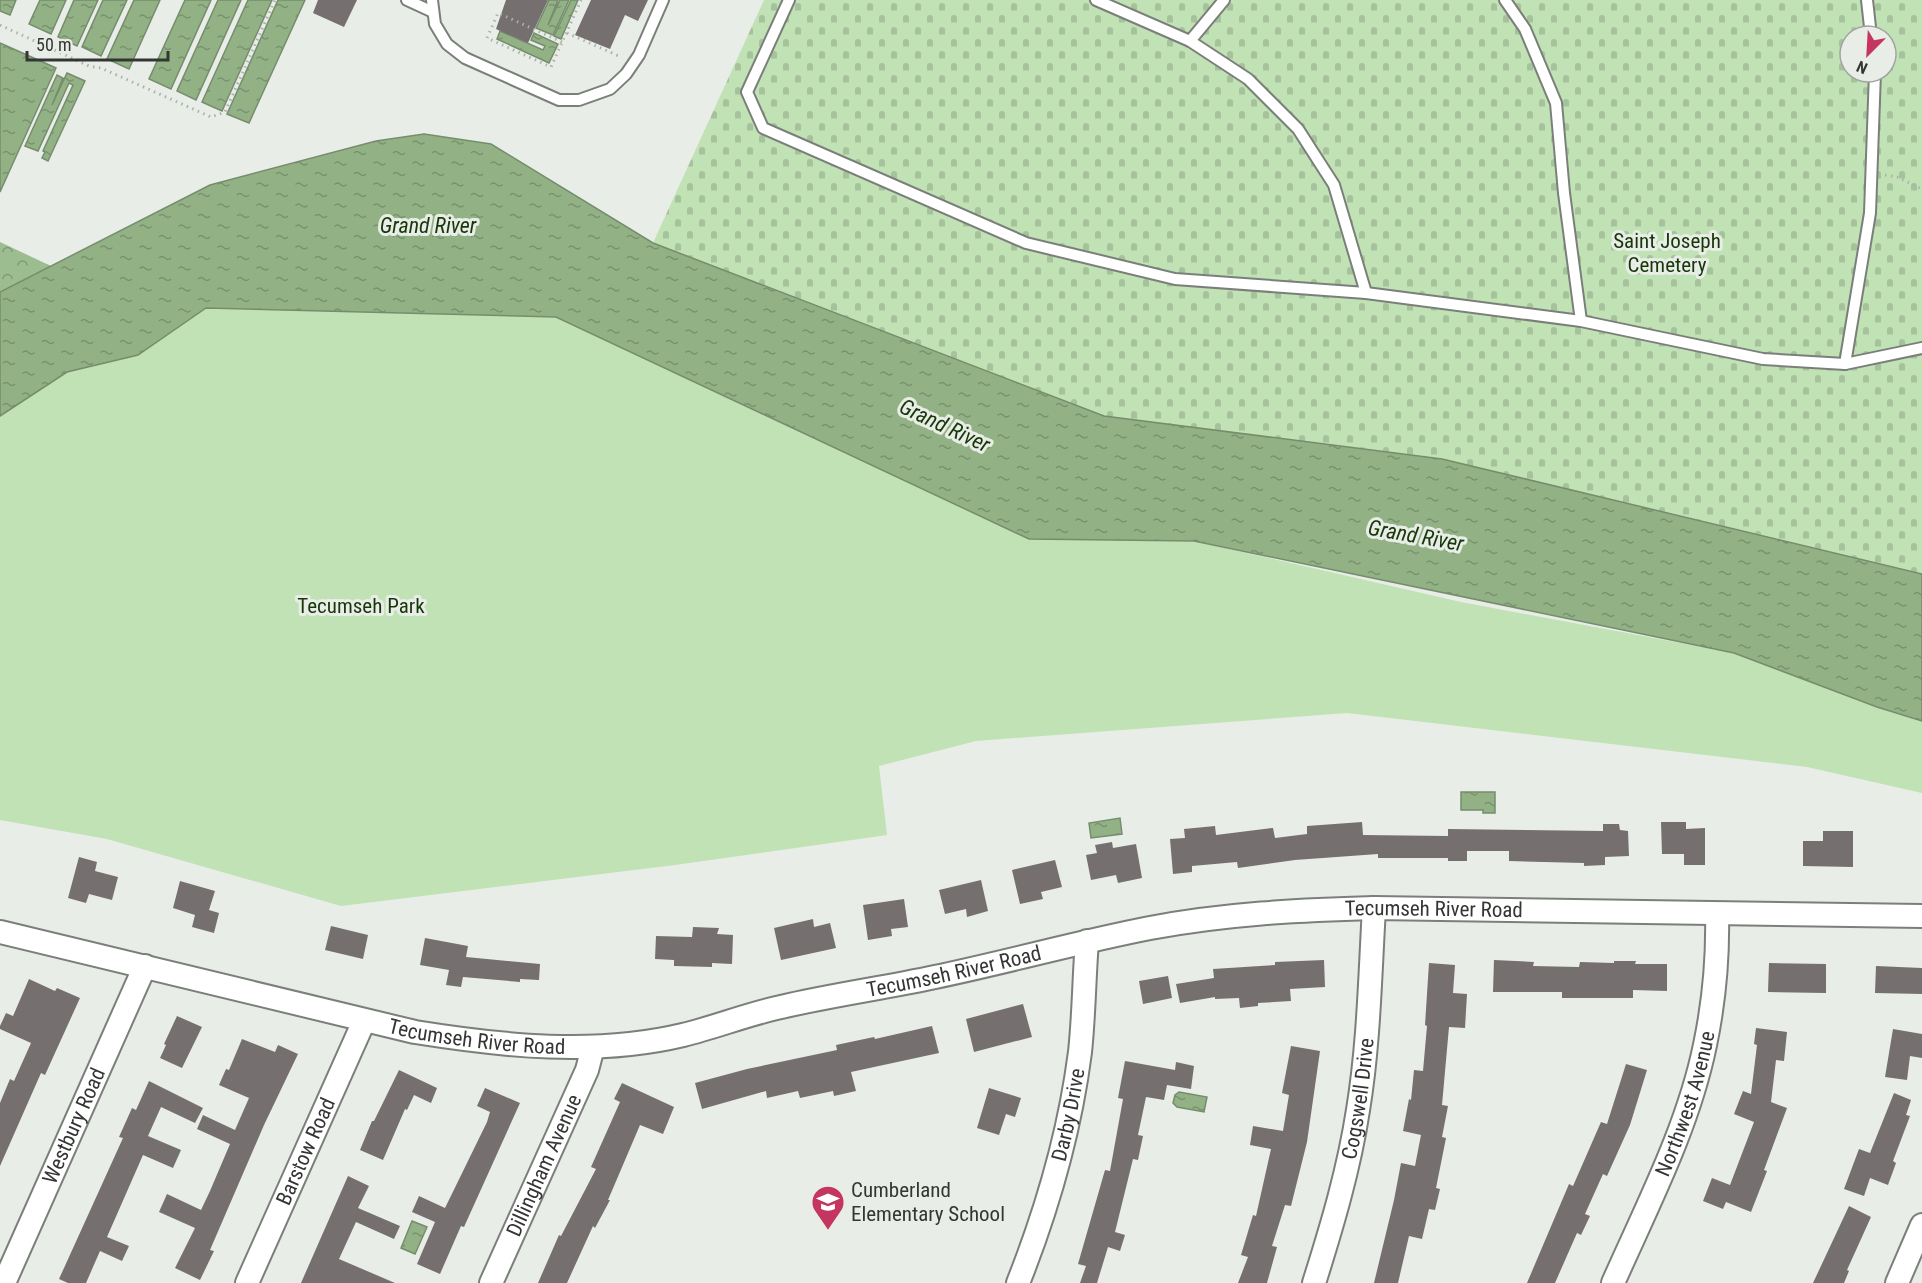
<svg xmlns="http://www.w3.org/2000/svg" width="1922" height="1283" viewBox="0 0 1922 1283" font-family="'Roboto Condensed',sans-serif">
<defs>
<pattern id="forest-crowns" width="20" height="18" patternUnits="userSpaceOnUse" patternTransform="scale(1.5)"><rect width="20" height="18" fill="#9cbd90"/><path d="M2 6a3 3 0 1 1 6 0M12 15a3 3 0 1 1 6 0" fill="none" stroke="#809a76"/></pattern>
<pattern id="cemetery-stones" width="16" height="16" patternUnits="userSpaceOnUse" patternTransform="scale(1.5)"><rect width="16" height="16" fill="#c1e2b5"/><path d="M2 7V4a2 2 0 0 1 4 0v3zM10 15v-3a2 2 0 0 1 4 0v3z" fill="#a6c29c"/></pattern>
<pattern id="water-ripples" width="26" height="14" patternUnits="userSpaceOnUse" patternTransform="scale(1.5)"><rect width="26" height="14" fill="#92b286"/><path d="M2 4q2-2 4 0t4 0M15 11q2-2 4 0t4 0" fill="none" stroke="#78926e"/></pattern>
</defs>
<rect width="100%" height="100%" fill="#e8ede7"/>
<path fill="url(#forest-crowns)" d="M 0,242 L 53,267 L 0,292 Z"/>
<path fill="url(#cemetery-stones)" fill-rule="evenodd" d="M 764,0 L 1922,0 L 1922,574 L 1442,459 L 1104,416 L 653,243 ZM 1850,36 L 1886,36 L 1886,72 L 1850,72 Z"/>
<path fill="#c1e2b5" d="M 206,308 L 556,317 L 1029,539 L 1194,541 L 1461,602 L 1734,653 L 1877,707 L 1922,721 L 1922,793 L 1807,767 L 1347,713 L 976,741 L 879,766 L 887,835 L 675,865 L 341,906 L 107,839 L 0,820 L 0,410 L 67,372 L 138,355 Z"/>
<g fill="url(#water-ripples)" stroke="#768d6d" stroke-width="1.5">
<path d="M 0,0 L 16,0 L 10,15 L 0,11 Z"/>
<path d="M 40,0 L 66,0 L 51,34 L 29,24 Z"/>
<path d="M 74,0 L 98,0 L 77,46 L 58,37 Z"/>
<path d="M 103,0 L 127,0 L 101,56 L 82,47 Z"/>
<path d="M 134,0 L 160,0 L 129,69 L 107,59 Z"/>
<path d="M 185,0 L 211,0 L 171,89 L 149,79 Z"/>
<path d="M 218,0 L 241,0 L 196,100 L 177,91 Z"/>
<path d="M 248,0 L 272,0 L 222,111 L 202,102 Z"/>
<path d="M 278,0 L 305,0 L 249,123 L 227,114 Z"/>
<path d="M 549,0 L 558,0 L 548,25 L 560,0 L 569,0 L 553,35 L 536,28 Z"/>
<path d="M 571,0 L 578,0 L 561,39 L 554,36 Z"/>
<path d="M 500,31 L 543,50 L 545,46 L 531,40 L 534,33 L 558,44 L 549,63 L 497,39 Z"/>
<path d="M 0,43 L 56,68 L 0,192 Z"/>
<path d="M 67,73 L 85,81 L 48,161 L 42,158 L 45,152 L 43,151 L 73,85 L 69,83 L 38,151 L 25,146 L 57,75 L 63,78 L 52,105 Z"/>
<path d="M 424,134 L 491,144 L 653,243 L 1104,416 L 1442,459 L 1922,574 L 1922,721 L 1877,707 L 1734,653 L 1194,541 L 1029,539 L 556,317 L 206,308 L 138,355 L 67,372 L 0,416 L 0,292 L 210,185 L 376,141 Z"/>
<path d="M 1461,792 L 1495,792 L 1495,813 L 1483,813 L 1483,810 L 1461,810 Z"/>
<path d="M 1120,818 L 1122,834 L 1091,838 L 1089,823 Z"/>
<path d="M 1179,1092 L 1207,1097 L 1204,1112 L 1177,1107 L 1173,1103 L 1175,1095 Z"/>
<path d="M 412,1221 L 427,1227 L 415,1254 L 401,1248 Z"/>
</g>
<g fill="#766f70">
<path d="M 318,0 L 357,0 L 344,27 L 313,13 Z"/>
<path d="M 506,0 L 548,0 L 528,43 L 496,29 Z"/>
<path d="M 591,0 L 648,0 L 638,21 L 625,15 L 610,49 L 575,35 Z"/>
<path d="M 1362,822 L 1363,835 L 1448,836 L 1448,829 L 1603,831 L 1603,824 L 1619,824 L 1620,830 L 1628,831 L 1629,856 L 1605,857 L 1605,865 L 1584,866 L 1584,863 L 1509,861 L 1509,851 L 1467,851 L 1467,861 L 1448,861 L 1448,858 L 1378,858 L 1378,854 L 1295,860 L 1238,868 L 1237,862 L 1192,866 L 1192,872 L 1173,874 L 1170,839 L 1185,838 L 1184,829 L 1215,826 L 1216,835 L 1273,828 L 1275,838 L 1307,834 L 1307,826 Z"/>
<path d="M 1661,822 L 1686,822 L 1686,829 L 1705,828 L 1705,865 L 1684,865 L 1684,854 L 1662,854 Z"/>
<path d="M 1823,831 L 1853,831 L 1853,867 L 1803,866 L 1803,841 L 1823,841 Z"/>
<path d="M 1112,842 L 1113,848 L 1136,844 L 1142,878 L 1118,883 L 1116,875 L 1091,880 L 1086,855 L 1097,853 L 1095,845 Z"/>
<path d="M 79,857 L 97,862 L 95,871 L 118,877 L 112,900 L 89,894 L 86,903 L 68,898 Z"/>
<path d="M 1055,860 L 1062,887 L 1041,892 L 1043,899 L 1020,904 L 1012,870 Z"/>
<path d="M 981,880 L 988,911 L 967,917 L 966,909 L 945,914 L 939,890 Z"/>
<path d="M 180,881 L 215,891 L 209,910 L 219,913 L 214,933 L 192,927 L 195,915 L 173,908 Z"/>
<path d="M 904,899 L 908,927 L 891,929 L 892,936 L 868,940 L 863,905 Z"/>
<path d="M 813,919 L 814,927 L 830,923 L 836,948 L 781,960 L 774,928 Z"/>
<path d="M 331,926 L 368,935 L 363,959 L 325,950 Z"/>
<path d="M 693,927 L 719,928 L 717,934 L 733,935 L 732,964 L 712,963 L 712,967 L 674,966 L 674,960 L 655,959 L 656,936 L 692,937 Z"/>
<path d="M 425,938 L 468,946 L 466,957 L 540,964 L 539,980 L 520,979 L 520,982 L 463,977 L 461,987 L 446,985 L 449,970 L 420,965 Z"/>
<path d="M 1324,960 L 1325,987 L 1290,989 L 1291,1001 L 1258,1003 L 1258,1006 L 1240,1008 L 1239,998 L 1215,999 L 1215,997 L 1180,1003 L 1176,984 L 1214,978 L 1213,969 L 1275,965 L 1275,962 Z"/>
<path d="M 1494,960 L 1534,962 L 1533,966 L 1579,967 L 1580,962 L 1614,963 L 1614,961 L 1636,961 L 1635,964 L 1667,964 L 1667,991 L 1633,990 L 1633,998 L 1562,998 L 1562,992 L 1493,992 Z"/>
<path d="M 1429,963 L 1455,965 L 1453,993 L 1467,994 L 1465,1028 L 1449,1027 L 1442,1105 L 1448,1106 L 1442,1137 L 1446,1138 L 1436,1188 L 1440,1189 L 1435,1210 L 1429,1209 L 1422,1239 L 1409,1236 L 1398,1283 L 1374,1283 L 1394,1200 L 1401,1163 L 1415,1166 L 1421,1135 L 1403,1131 L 1409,1099 L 1411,1100 L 1414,1070 L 1423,1071 L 1427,1026 L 1425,1025 Z"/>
<path d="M 1769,963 L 1826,964 L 1826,993 L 1768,992 Z"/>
<path d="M 1876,966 L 1922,968 L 1922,994 L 1875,993 Z"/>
<path d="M 1168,976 L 1172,998 L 1143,1004 L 1139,981 Z"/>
<path d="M 29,979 L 55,991 L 57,988 L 80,998 L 45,1075 L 41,1073 L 0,1166 L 0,1103 L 10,1079 L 14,1081 L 31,1043 L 0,1029 L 0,1026 L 6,1013 L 13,1016 Z"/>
<path d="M 1023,1004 L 1032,1037 L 974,1052 L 966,1019 Z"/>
<path d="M 177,1016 L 202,1027 L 182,1068 L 160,1058 L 166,1045 L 164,1044 Z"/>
<path d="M 932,1026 L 939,1053 L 851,1072 L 856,1091 L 834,1096 L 833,1091 L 800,1098 L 798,1091 L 767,1098 L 766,1091 L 702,1109 L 695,1083 L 747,1069 L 837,1050 L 836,1045 L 874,1037 L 875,1039 Z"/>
<path d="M 1756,1028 L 1787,1032 L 1784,1061 L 1776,1060 L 1771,1102 L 1787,1108 L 1764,1170 L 1767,1171 L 1751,1212 L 1726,1202 L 1723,1209 L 1703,1201 L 1712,1178 L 1730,1185 L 1754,1122 L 1734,1114 L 1743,1091 L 1751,1094 L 1757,1045 L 1754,1044 Z"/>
<path d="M 1893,1029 L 1922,1034 L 1922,1058 L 1910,1056 L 1907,1080 L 1885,1077 Z"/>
<path d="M 242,1039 L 275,1052 L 278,1045 L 298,1054 L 264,1125 L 210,1250 L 214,1251 L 200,1280 L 175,1268 L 195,1228 L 159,1212 L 167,1194 L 201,1210 L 210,1191 L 230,1144 L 197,1129 L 203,1115 L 235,1130 L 249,1098 L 219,1085 L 226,1069 L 229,1070 Z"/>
<path d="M 1291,1046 L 1320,1051 L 1307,1142 L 1291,1206 L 1285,1205 L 1272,1246 L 1277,1247 L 1267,1283 L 1238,1283 L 1248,1257 L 1241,1255 L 1253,1215 L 1256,1216 L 1271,1149 L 1250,1145 L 1253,1126 L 1283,1131 L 1289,1095 L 1282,1093 Z"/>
<path d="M 1125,1061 L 1175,1070 L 1176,1062 L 1194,1066 L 1191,1089 L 1167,1085 L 1164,1100 L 1146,1097 L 1138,1135 L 1143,1136 L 1138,1160 L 1133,1159 L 1115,1232 L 1125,1235 L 1120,1251 L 1108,1247 L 1097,1283 L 1080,1283 L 1086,1266 L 1078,1264 L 1105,1170 L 1110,1171 L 1123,1099 L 1118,1098 Z"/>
<path d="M 1626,1064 L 1647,1070 L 1630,1125 L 1607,1176 L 1603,1174 L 1585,1214 L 1590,1216 L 1581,1235 L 1577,1233 L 1555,1283 L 1527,1283 L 1569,1184 L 1573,1186 L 1601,1122 L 1607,1124 Z"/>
<path d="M 399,1070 L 437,1088 L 431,1103 L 414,1095 L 407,1110 L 405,1109 L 383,1160 L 360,1150 L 372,1121 L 374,1121 Z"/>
<path d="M 149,1081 L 203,1108 L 195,1123 L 161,1107 L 148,1136 L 181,1150 L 173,1168 L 143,1155 L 107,1237 L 129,1246 L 122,1261 L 100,1251 L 86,1283 L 68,1283 L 59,1279 L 123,1138 L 119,1137 L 132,1108 L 136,1110 Z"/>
<path d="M 622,1083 L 674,1107 L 663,1134 L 640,1125 L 608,1200 L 610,1200 L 595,1228 L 593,1226 L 567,1283 L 538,1283 L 559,1235 L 561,1236 L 596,1169 L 591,1167 L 620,1102 L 614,1099 Z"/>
<path d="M 485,1088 L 520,1103 L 464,1227 L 461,1226 L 440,1274 L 417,1264 L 435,1222 L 412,1212 L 419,1196 L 445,1208 L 487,1122 L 490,1112 L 477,1106 Z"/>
<path d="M 989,1088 L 1021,1098 L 1015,1117 L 1006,1114 L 999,1135 L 977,1128 Z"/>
<path d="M 1894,1093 L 1911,1100 L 1906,1115 L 1910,1116 L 1893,1161 L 1896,1163 L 1888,1185 L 1870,1178 L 1864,1196 L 1844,1189 L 1859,1149 L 1870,1153 Z"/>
<path d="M 348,1176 L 369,1186 L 358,1208 L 400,1226 L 394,1239 L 356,1222 L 339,1259 L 395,1283 L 301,1283 Z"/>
<path d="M 1849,1206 L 1871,1217 L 1847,1270 L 1849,1271 L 1844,1283 L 1813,1283 Z"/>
</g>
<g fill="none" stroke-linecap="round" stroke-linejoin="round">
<g stroke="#7b7f7a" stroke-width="14">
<g id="service">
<path d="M 407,0 L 433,12"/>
<path d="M 432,0 L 435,24 L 447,44 L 465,58 L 559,100 L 579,100 L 610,89 L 626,74 L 639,55 L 663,0"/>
<path d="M 789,0 L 747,92 L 763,128 L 1026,243 L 1175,279 L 1366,293 L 1581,321 L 1763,359 L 1845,364 L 1922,348"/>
<path d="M 1096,0 L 1190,41 L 1248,79 L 1298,129 L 1334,185 L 1366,293"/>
<path d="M 1505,0 L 1525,29 L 1556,103 L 1564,193 L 1581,321"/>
<path d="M 1867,0 L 1871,36"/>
<path d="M 1190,41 L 1224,0"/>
<path d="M 1845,364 L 1870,213 L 1875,72"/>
</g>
</g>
<g stroke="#7b7f7a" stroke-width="26">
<g id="minor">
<path id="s1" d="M 0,932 L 415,1032 C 503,1046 595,1056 683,1035 C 716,1027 748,1014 781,1007 C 832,995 884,988 935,977 C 1007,962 1078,942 1150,928 C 1224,914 1298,910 1374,908 L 1922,916"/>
<path id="s2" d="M 4,1283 L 145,966"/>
<path id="s3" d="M 247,1283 L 364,1021"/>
<path id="s4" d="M 491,1283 L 587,1070 L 593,1047"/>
<path id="s5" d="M 1018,1283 C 1047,1210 1070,1130 1080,1052 C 1084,1015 1084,978 1087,941"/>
<path id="s6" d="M 1314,1283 C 1332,1226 1349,1169 1358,1110 C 1369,1043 1370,975 1374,908"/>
<path id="s7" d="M 1613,1283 C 1647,1206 1688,1128 1705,1045 C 1714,1002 1718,957 1717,914"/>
<path d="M 1897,1283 L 1922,1225"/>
</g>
</g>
<g stroke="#adb1ac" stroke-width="3" stroke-dasharray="1.5 4.5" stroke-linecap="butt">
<path d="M 0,25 L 89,66 L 101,68 L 211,117 L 225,112 L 275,0"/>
<path d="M 567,33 L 621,57"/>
<path d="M 562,42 L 498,13 L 487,38 L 551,67 L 581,0"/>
<path d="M 1885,175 L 1897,177 L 1922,189"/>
</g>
<use href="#service" stroke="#fff" stroke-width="10"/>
<use href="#minor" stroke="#fff" stroke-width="22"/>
</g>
<defs>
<g id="school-pin" transform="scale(1.725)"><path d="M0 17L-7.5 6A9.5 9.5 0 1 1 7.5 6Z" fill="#c4365f" stroke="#e8ede7"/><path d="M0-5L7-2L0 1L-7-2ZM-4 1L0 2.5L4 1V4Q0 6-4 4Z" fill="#fff"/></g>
</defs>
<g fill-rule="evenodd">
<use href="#school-pin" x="828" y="1202"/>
</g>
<g text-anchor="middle" stroke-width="6" stroke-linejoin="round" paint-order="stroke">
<g font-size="21" fill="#173708" stroke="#e8ede7">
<text x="1667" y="248">Saint Joseph<tspan x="1667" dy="24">Cemetery</tspan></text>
<text x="361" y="613">Tecumseh Park</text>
</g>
<g font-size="21" fill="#343634" stroke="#e8ede7">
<text dy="7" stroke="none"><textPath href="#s1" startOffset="1461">Tecumseh River Road</textPath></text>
<text dy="7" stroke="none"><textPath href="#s1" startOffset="975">Tecumseh River Road</textPath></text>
<text dy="7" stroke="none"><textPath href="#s1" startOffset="489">Tecumseh River Road</textPath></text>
<text dy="7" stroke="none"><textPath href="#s6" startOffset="190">Cogswell Drive</textPath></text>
<text dy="7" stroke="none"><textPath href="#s7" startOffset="194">Northwest Avenue</textPath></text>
<text dy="7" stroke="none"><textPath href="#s5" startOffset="176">Darby Drive</textPath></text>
<text dy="7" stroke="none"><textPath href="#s2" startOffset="172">Westbury Road</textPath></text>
<text dy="7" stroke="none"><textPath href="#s3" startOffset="144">Barstow Road</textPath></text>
<text dy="7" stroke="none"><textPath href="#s4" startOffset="129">Dillingham Avenue</textPath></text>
</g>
<g font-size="21" fill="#343634" stroke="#e8ede7" text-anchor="start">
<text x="851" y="1197">Cumberland<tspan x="851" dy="24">Elementary School</tspan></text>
</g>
<g font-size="22" font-style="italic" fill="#183809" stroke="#e8ede7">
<text x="428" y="233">Grand River</text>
<text transform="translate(945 425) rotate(25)" y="8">Grand River</text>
<text transform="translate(1416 535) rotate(10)" y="8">Grand River</text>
</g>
</g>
<g transform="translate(1868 54) rotate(204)"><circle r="28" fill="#e8ede7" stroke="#a0a49f" stroke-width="1.5"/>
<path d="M0-4.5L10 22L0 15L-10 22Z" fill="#c4365f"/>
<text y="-9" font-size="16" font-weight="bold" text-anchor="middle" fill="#343634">N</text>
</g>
<path d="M27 51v9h141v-9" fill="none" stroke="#343634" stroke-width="3"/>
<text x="36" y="51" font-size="18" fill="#343634" stroke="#e8ede7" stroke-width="4.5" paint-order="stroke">50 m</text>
</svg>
